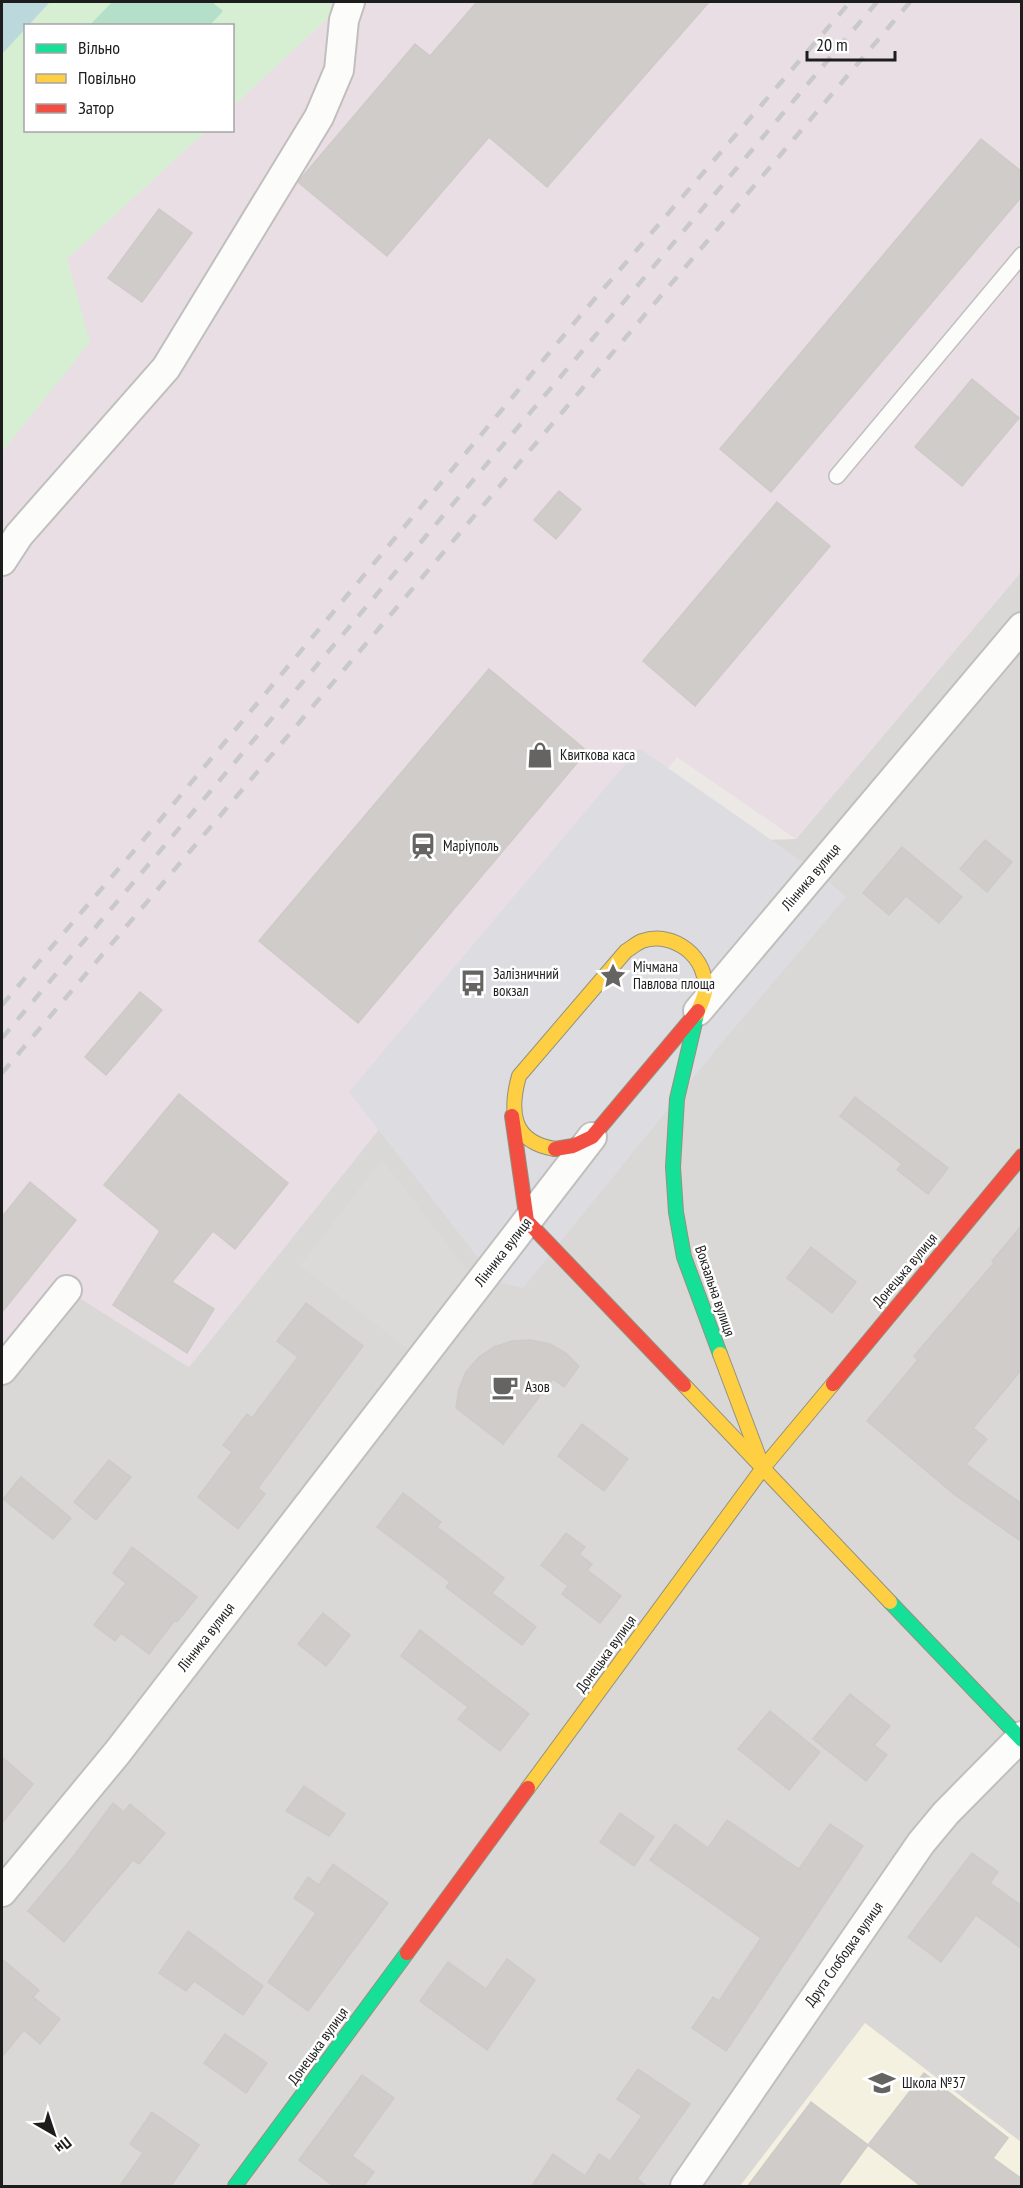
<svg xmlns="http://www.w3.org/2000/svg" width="1023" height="2188" viewBox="0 0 1023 2188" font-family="'PT Sans Narrow',sans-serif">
<rect width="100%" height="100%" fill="#ebe8e5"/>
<path fill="#dad8d7" d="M 1021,572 L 1021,2186 L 2,2186 L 2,1349 L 56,1283 L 189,1367 L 605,845 L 796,839 Z"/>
<path fill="#e8dee4" d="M 345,2 L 1021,2 L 1021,572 L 796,839 L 677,757 L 189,1367 L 56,1283 L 2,1349 L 2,452 L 89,342 L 67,259 L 206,131 L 232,130 L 233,106 Z"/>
<path fill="#f4f1e1" d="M 865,2023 L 1021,2142 L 1021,2186 L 740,2186 Z"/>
<g fill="#d6efd2">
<path d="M 50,2 L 345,2 L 233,106 L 232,26 L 28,26 Z"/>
<path d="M 25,28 L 26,130 L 206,131 L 67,259 L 90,342 L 2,452 L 2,54 Z"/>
</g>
<path fill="#b4dfc8" d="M 112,2 L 212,2 L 223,11 L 210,25 L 90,25 Z"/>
<path fill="#dbdad9" d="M 382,1159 L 468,1271 L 408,1349 L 300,1266 Z"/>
<path fill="#dddce0" d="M 639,748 L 816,871 L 846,897 L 724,1040 L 523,1288 L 497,1282 L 349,1092 Z"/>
<path fill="#bbd8dc" d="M 2,2 L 50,2 L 2,54 Z"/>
<g fill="#d0ccca" stroke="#cecac7" stroke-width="1.5">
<path d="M 477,2 L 709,2 L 547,187 L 489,137 L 387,256 L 298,182 L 415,44 L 430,56 Z"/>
<path d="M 981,139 L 1022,172 L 1022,196 L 771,492 L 720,449 Z"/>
<path d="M 159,209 L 192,233 L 142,302 L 108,278 Z"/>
<path d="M 972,379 L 1019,418 L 962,486 L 915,447 Z"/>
<path d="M 559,491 L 581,509 L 556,539 L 534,520 Z"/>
<path d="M 777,502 L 830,546 L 695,706 L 643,661 Z"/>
<path d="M 489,669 L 587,751 L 358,1023 L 259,941 Z"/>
<path d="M 985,840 L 1012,862 L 987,892 L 960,869 Z"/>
<path d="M 902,847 L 962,897 L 939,923 L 906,896 L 889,915 L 863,893 Z"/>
<path d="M 140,992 L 162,1010 L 106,1075 L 85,1057 Z"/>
<path d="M 179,1094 L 288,1183 L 235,1249 L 213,1231 L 172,1282 L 214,1309 L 187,1353 L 113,1305 L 160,1231 L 104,1185 Z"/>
<path d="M 855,1097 L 948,1168 L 928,1194 L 897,1170 L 902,1164 L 840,1116 Z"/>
<path d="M 30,1182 L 76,1220 L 2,1312 L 2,1217 Z"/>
<path d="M 1022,1225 L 1022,1369 L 973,1428 L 987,1439 L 966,1464 L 1022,1504 L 1022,1542 L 955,1495 L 867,1421 L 918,1360 L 914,1356 L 994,1263 L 992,1261 Z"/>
<path d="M 811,1247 L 856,1282 L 832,1313 L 787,1278 Z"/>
<path d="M 306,1303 L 363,1346 L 258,1488 L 265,1494 L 238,1529 L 198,1497 L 232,1452 L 223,1445 L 247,1414 L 252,1418 L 298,1357 L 277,1341 Z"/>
<path d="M 531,1340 L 550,1344 L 566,1353 L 579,1366 L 564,1387 L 553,1379 L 503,1444 L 456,1408 L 459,1389 L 466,1372 L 479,1357 L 494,1347 L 512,1341 Z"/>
<path d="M 582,1424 L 628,1459 L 604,1491 L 558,1456 Z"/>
<path d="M 109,1460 L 131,1477 L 96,1520 L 74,1502 Z"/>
<path d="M 21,1477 L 71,1518 L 53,1539 L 3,1499 Z"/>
<path d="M 403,1493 L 441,1522 L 437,1527 L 504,1578 L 492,1593 L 536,1627 L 522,1645 L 446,1587 L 450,1582 L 377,1527 Z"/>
<path d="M 566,1533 L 585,1547 L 579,1554 L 592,1564 L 587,1570 L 621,1596 L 600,1623 L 562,1594 L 568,1586 L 541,1565 Z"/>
<path d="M 132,1547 L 197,1597 L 177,1622 L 175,1620 L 149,1654 L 121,1633 L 115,1641 L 94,1625 L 126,1583 L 113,1573 Z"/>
<path d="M 323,1613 L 350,1635 L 326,1666 L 298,1644 Z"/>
<path d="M 420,1630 L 529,1714 L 500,1751 L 458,1719 L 468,1707 L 401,1656 Z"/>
<path d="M 850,1694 L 890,1726 L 874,1745 L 887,1755 L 866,1781 L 813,1739 Z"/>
<path d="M 770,1711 L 820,1752 L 789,1790 L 738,1749 Z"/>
<path d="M 2,1757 L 33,1784 L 2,1823 Z"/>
<path d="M 304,1786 L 345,1814 L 329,1836 L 286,1811 Z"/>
<path d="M 113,1803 L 124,1812 L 130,1804 L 165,1833 L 139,1864 L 133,1860 L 64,1942 L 28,1911 L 73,1857 Z"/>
<path d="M 620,1813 L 654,1837 L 634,1866 L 600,1842 Z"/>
<path d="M 727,1820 L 799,1869 L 830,1824 L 863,1846 L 726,2051 L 692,2028 L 713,1997 L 719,2001 L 761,1938 L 650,1860 L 675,1824 L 708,1848 Z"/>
<path d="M 972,1853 L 998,1872 L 990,1883 L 1022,1906 L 1022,1949 L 976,1915 L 941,1962 L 908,1937 Z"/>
<path d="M 333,1864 L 388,1903 L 308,2011 L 268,1982 L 316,1913 L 294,1898 L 308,1877 L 319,1885 Z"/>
<path d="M 188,1931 L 263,1986 L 243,2015 L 194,1981 L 186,1991 L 159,1973 Z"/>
<path d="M 2,1959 L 39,1990 L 33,1997 L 60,2019 L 40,2044 L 24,2030 L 2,2057 Z"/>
<path d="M 507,1959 L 535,1980 L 487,2050 L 420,2001 L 448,1962 L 486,1989 Z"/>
<path d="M 225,2034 L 267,2063 L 246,2093 L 204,2063 Z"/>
<path d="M 638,2069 L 690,2104 L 637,2179 L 648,2187 L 531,2187 L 553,2154 L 585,2176 L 599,2154 L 610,2161 L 642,2116 L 617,2099 Z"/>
<path d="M 924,2073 L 1008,2138 L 993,2158 L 1022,2179 L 1022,2187 L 922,2187 L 868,2145 Z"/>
<path d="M 362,2075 L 394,2098 L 352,2156 L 374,2172 L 363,2187 L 335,2187 L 299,2160 Z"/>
<path d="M 811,2102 L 868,2145 L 837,2187 L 747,2187 Z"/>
<path d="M 152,2112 L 199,2145 L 170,2187 L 119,2187 L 143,2153 L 130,2144 Z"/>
</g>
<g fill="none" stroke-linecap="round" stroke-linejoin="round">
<g stroke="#c1bfbe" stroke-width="18">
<path id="lane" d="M 837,476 L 1022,255"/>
</g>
<g stroke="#c1bfbe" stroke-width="32">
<g id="street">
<path d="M 2,561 L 19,535 L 166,368 L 319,117 L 339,70 L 344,20 L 350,2"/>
<path d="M 698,1011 L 1022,627"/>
<path d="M 2,1370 L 67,1290"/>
<path d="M 2,1892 L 117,1753 L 592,1137"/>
<path d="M 685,2186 L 921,1843 L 946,1813 L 1022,1736"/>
</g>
</g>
<g stroke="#93927f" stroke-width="16">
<g id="fast">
<path d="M 697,1014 L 677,1099 L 673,1167 L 676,1212 L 684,1257 L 720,1354"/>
<path d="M 890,1602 L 1022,1740"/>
<path d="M 235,2186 L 407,1953"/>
</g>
</g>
<g stroke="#93927f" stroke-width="16">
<g id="slow">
<path d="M 555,1149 C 512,1142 509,1112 519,1076 L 626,951 C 631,948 637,943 642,941 C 674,930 709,958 705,992 C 704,999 699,1007 697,1014"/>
<path d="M 720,1354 L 763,1468"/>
<path d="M 684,1385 L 890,1602"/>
<path d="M 528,1788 L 763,1468 L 833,1384"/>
</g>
</g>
<g stroke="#93927f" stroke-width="16">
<g id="jam">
<path d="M 512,1116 L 527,1221 L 684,1385"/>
<path d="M 555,1149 L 573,1146 L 592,1137 L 698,1011"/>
<path d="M 833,1384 L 1022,1156"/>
<path d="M 407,1953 L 528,1788"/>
</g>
</g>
<use href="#lane" stroke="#fcfcfb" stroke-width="15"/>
<use href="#street" stroke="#fcfcfb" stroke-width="28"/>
<use href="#fast" stroke="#16e098" stroke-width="14"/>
<use href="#slow" stroke="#ffcf43" stroke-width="14"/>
<use href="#jam" stroke="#f24e42" stroke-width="14"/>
<g stroke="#cac9c9" stroke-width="4.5" stroke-dasharray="12 12" stroke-linecap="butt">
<path d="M 2,1005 L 145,838 L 580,316 L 850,2"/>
<path d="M 2,1038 L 877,2"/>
<path d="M 2,1073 L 910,2"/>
</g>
</g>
<defs>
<g id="shop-bare" transform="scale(2.07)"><path d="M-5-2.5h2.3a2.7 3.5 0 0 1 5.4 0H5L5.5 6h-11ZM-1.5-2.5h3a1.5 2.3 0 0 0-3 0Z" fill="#656463" stroke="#fff" stroke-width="2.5" paint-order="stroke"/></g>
<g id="station-bare" transform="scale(2.07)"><path d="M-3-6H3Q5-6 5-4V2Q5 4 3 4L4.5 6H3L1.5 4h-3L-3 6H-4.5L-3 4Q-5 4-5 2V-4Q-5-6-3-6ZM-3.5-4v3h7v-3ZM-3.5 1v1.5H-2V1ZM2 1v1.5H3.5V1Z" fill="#656463" stroke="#fff" stroke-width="2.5" paint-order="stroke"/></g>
<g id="sight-bare" transform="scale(2.07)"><path d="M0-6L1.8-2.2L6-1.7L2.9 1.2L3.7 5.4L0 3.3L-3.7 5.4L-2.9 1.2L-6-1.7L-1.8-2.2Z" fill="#656463" stroke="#fff" stroke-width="2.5" paint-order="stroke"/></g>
<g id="bus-bare" transform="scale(2.07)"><path d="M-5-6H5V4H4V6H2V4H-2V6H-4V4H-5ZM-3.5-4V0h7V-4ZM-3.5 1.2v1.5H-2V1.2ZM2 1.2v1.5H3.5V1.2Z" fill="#656463" stroke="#fff" stroke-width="2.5" paint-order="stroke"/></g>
<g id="cafe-bare" transform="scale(2.07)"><path d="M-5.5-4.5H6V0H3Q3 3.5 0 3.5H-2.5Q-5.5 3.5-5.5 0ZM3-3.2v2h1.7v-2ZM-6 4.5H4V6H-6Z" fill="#656463" stroke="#fff" stroke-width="2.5" paint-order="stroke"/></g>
<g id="school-bare" transform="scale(2.07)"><path d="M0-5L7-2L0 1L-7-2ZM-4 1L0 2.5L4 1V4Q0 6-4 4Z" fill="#656463" stroke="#fff" stroke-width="2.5" paint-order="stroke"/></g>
</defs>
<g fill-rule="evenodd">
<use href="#shop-bare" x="540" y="755"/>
<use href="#station-bare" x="423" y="846"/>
<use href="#sight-bare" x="613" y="976"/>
<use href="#bus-bare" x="473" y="983"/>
<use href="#cafe-bare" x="505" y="1387"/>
<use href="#school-bare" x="882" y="2083"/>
</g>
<g text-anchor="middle" stroke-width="5" stroke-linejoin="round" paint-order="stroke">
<g font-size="15" fill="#1d1d1d" stroke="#fff" text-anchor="start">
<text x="560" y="760">Квиткова каса</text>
<text x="443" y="851">Маріуполь</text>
<text x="633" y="972">Мічмана<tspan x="633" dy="17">Павлова площа</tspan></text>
<text x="493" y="979">Залізничний<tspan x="493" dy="17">вокзал</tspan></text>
<text x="525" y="1392">Азов</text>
<text x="902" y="2088">Школа №37</text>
</g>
<g font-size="15" fill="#1d1d1d" stroke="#fff">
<text transform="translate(811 877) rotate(-50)" y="5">Лінника вулиця</text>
<text transform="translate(503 1252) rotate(-52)" y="5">Лінника вулиця</text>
<text transform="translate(905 1270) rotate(-50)" y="5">Донецька вулиця</text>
<text transform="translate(715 1291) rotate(71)" y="5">Вокзальна вулиця</text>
<text transform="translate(206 1637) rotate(-52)" y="5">Лінника вулиця</text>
<text transform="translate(606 1654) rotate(-54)" y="5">Донецька вулиця</text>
<text transform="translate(844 1954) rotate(-55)" y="5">Друга Слободка вулиця</text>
<text transform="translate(318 2046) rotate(-54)" y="5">Донецька вулиця</text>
</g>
</g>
<rect width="1023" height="2188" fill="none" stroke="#1d1d1d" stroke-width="6"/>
<rect x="24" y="24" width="210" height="108" fill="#ffffff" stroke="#a5a5a5" stroke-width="1.5"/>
<rect x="36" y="44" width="30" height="9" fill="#16e098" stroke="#a5a5a5" stroke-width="1.5"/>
<text x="78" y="54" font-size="18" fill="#1d1d1d">Вільно</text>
<rect x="36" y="74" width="30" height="9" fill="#ffcf43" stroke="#a5a5a5" stroke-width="1.5"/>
<text x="78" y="84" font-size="18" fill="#1d1d1d">Повільно</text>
<rect x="36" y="104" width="30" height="9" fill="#f24e42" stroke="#a5a5a5" stroke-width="1.5"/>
<text x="78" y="114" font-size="18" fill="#1d1d1d">Затор</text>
<g transform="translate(54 2134) rotate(141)" stroke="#ffffff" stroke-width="4.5" paint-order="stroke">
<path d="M0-4.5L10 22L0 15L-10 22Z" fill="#1d1d1d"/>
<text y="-9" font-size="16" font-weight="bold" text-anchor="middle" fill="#1d1d1d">Пн</text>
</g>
<path d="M807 51v9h88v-9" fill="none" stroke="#1d1d1d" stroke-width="3"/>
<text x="816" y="51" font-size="18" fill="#1d1d1d" stroke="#ffffff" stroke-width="4.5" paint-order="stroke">20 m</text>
</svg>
